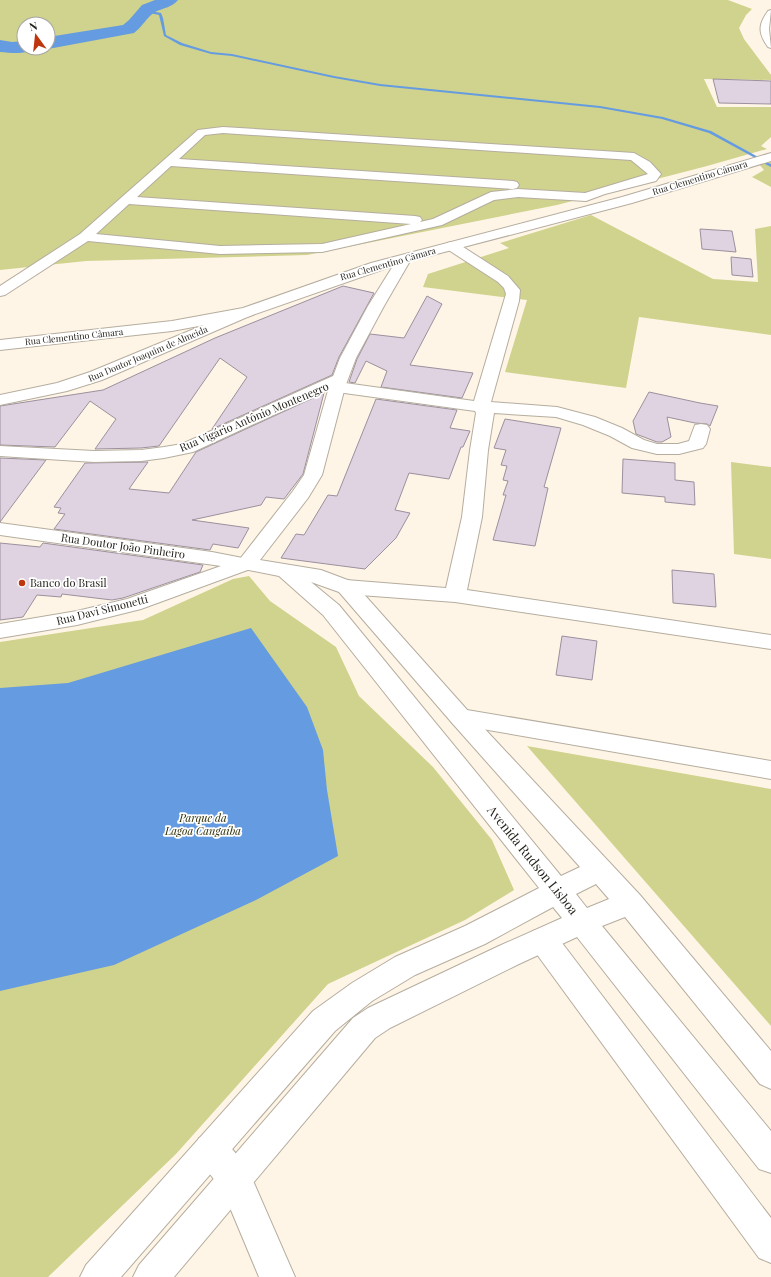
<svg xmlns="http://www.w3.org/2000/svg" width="771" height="1277" viewBox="0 0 771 1277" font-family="'Playfair Display',serif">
<rect width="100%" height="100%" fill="#fef5e6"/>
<g fill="#d0d38d" fill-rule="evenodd">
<path d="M 0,0 L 728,0 L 752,9 L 746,15 L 739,28 L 744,39 L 771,75 L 771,80 L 704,79 L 717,107 L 771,107 L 771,137 L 761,146 L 767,149 L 707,166 L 557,205 L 307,255 L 86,261 L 0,270 ZM 24,24 L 48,24 L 48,48 L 24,48 Z"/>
<path d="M 771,162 L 771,187 L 752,177 L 764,170 L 759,164 Z"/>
<path d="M 591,215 L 713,279 L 758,282 L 755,229 L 771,226 L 771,335 L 639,317 L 626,388 L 505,372 L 527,300 L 423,287 L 428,274 L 509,248 L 500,243 Z"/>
<path d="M 731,462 L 771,467 L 771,559 L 734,554 Z"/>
<path d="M 249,576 L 270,601 L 336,647 L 359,696 L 433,767 L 492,840 L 514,890 L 465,920 L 328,984 L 176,1154 L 48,1277 L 0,1277 L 0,642 L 143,620 L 233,579 Z"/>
<path d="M 527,746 L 771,789 L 771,1026 Z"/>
</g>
<path fill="#659be0" d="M 251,628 L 307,707 L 323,750 L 327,790 L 338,856 L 256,900 L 114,965 L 0,991 L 0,688 L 68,683 Z"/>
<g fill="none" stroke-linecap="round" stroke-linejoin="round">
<g fill="#659be0" fill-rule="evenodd">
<path d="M 146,10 L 161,13 L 163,18 L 166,35 L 182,43 L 211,52 L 232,54 L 334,76 L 380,84 L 600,106 L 663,117 L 711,131 L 760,158 L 757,159 L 709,133 L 662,119 L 600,108 L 380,86 L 334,78 L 232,56 L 211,54 L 180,45 L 164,36 L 159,15 L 145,12 Z"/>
<path d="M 766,162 L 771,164 L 771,167 L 765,164 L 764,163 Z"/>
</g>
<g fill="#659be0" fill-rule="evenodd">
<path d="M 155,0 L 178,0 C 173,7 163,8 155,12 C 147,17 142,27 134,33 L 48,49 L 46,48 L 48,48 L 48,37 L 123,25 L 129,20 L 142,5 Z"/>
<path d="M 0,40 L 12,42 L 24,41 L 24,48 L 33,48 L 31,51 C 20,54 11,53 0,52 Z"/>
</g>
</g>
<g fill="#dfd3e1" stroke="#9b909d">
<path d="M 713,79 L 771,81 L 771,104 L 719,103 Z"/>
<path d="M 700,229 L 732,231 L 736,252 L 702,249 Z"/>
<path d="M 731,257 L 751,259 L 753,277 L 732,275 Z"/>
<path d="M 343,286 L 374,293 L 339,357 L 332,375 L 212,429 L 247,377 L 220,358 L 159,446 L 141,448 L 95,449 L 116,419 L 90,401 L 55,447 L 0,445 L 0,406 L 103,390 L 215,338 Z"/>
<path d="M 427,296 L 442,304 L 410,365 L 473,373 L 462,398 L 381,387 L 387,371 L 366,361 L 355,383 L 349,382 L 357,359 L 370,334 L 404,338 Z"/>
<path d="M 649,392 L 700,403 L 718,406 L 710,426 L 707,424 L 695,423 L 667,417 L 671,437 L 662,442 L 657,442 L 636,434 L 633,421 Z"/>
<path d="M 324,393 L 303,474 L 284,499 L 266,497 L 261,505 L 192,520 L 249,528 L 238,548 L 213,544 L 210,550 L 54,529 L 65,514 L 58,513 L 61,508 L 54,507 L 85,463 L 148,462 L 129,489 L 169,493 L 196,452 Z"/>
<path d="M 376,399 L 457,410 L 450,428 L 470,431 L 463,447 L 461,447 L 449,479 L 409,473 L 395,510 L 410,513 L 396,538 L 365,569 L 281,558 L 296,534 L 304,535 L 328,495 L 337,496 Z"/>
<path d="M 505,419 L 561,428 L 544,487 L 548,488 L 535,546 L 493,540 L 506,495 L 503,495 L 508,481 L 503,480 L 507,466 L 501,465 L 506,450 L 494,448 Z"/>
<path d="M 0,458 L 46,460 L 0,522 Z"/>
<path d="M 623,459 L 675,463 L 675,480 L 694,482 L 695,505 L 665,502 L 665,497 L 622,493 Z"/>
<path d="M 0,543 L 40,547 L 43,543 L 203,565 L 200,572 L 123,598 L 112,600 L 62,594 L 61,597 L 37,595 L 23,617 L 0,620 Z"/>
<path d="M 672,570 L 714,574 L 716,607 L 673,603 Z"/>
<path d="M 562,636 L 597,641 L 592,680 L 556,675 Z"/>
</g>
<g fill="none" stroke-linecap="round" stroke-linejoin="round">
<g stroke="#b5ad9f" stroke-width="2">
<g id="minor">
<path d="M 223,127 L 634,153 L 650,162 L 661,174 L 656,181 L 605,194 L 586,201 L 518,197 L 494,200 L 442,225 L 322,252 L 220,254 L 88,241 L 5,295 L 0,296 L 0,286 L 80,234 L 198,130 ZM 223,133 L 631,160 L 648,174 L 585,193 L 518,189 L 491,192 L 433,219 L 420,222 L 422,220 L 420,217 L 415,216 L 137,197 L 171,166 L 513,189 L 517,188 L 519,185 L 517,182 L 513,181 L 179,159 L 205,135 ZM 129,204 L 411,224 L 322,244 L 220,246 L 96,234 Z"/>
<path d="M 452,242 L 457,243 L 508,276 L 520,290 L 519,301 L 491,402 L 557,407 L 595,417 L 622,428 L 644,440 L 657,444 L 678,444 L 689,441 L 695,425 L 701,424 L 707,425 L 710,429 L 706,444 L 703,448 L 679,454 L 657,454 L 632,448 L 610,436 L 583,425 L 556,417 L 494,413 L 488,450 L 482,517 L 467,590 L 771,635 L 771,649 L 455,602 L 346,594 L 339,592 L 336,587 L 339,582 L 346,580 L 446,588 L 462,517 L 470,450 L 476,413 L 475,411 L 337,392 L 330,389 L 193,452 L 164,458 L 141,461 L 94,462 L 0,456 L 0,446 L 94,451 L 141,450 L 164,447 L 182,444 L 333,376 L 339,375 L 345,376 L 347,380 L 345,383 L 474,401 L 506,294 L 504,288 L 498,282 L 447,249 L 445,246 L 447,243 Z"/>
<path d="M 247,307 L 252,309 L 255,312 L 252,315 L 102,380 L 67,391 L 0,405 L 0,395 L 57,383 L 90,372 Z"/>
<path d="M 0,523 L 212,552 L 253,560 L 256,564 L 253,568 L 141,609 L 77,625 L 0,638 L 0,624 L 77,611 L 127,599 L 221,566 L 0,535 Z"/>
<path d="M 461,709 L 771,761 L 771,779 L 453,724 L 449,718 L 453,712 Z"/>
<path d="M 543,928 L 553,931 L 771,1218 L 771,1263 L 759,1258 L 533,949 L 529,940 L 533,931 Z"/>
<path d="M 211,1133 L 223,1138 L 247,1167 L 295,1277 L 259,1277 L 223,1191 L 199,1160 L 195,1149 L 199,1138 Z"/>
</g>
</g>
<g stroke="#b5ad9f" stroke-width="2">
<g id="major">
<path d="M 771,10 L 769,29 L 771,48 L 768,47 C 758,33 758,25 768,11 Z"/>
<path d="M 771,153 L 771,161 L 632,203 L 410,261 L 384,306 L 356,358 L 345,387 L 322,475 L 308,498 L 260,560 L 321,570 L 353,582 L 469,712 L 640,895 L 771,1051 L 771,1089 L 760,1084 L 625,917 L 602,926 L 771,1131 L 771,1173 L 759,1169 L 577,937 L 519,964 L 390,1028 L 375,1038 L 174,1277 L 133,1277 L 139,1265 L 353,1018 L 368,1008 L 499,946 L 562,918 L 553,907 L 485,944 L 415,975 L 372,1001 L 335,1031 L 121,1277 L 80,1277 L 86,1265 L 313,1011 L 352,983 L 395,957 L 465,926 L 539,888 L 323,615 L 279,576 L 239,568 L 236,564 L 293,491 L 304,475 L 329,387 L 340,358 L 368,306 L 393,266 L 247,317 L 172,331 L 0,350 L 0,340 L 172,321 L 243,308 L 371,263 L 622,197 ZM 311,582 L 339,592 L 453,724 L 580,867 L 561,876 L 339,605 ZM 596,884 L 609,899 L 587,908 L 576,894 Z"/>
</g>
</g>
<use href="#minor" fill="#fff" fill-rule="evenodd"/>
<use href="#major" fill="#fff" fill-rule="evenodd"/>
</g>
<circle fill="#bf350e" stroke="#fff" stroke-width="1.5" cx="22" cy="583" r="4"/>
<g text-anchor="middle" stroke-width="3.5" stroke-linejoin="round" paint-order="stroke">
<g font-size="9" fill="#221f19" stroke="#fff">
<text transform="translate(700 178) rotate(-17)" y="3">Rua Clementino Câmara</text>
<text transform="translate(388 264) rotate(-16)" y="3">Rua Clementino Câmara</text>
<text transform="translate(74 337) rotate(-6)" y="3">Rua Clementino Câmara</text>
<text transform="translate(148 354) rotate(-23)" y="3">Rua Doutor Joaquim de Almeida</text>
</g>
<g font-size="11" fill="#221f19" stroke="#fff">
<text transform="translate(254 417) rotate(-23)" y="4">Rua Vigário Antônio Montenegro</text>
<text transform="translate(123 546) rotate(8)" y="4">Rua Doutor João Pinheiro</text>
<text transform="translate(102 610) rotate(-14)" y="4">Rua Davi Simonetti</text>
</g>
<g font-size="11" fill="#221f19" stroke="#fff" text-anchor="start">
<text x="30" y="587">Banco do Brasil</text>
</g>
<g font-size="11" font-style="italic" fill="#2c2d03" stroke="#fff">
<text x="203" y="822">Parque da<tspan x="203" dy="13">Lagoa Cangaíba</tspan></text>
</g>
<g font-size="13" fill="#221f19" stroke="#fff">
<text transform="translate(533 860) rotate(51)" y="5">Avenida Rudson Lisboa</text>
</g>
</g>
<g transform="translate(36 36) rotate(345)"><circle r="19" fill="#ffffff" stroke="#a7a5a3"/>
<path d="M0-3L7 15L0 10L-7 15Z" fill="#bf350e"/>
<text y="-6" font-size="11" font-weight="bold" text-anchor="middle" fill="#221f19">N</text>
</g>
</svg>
